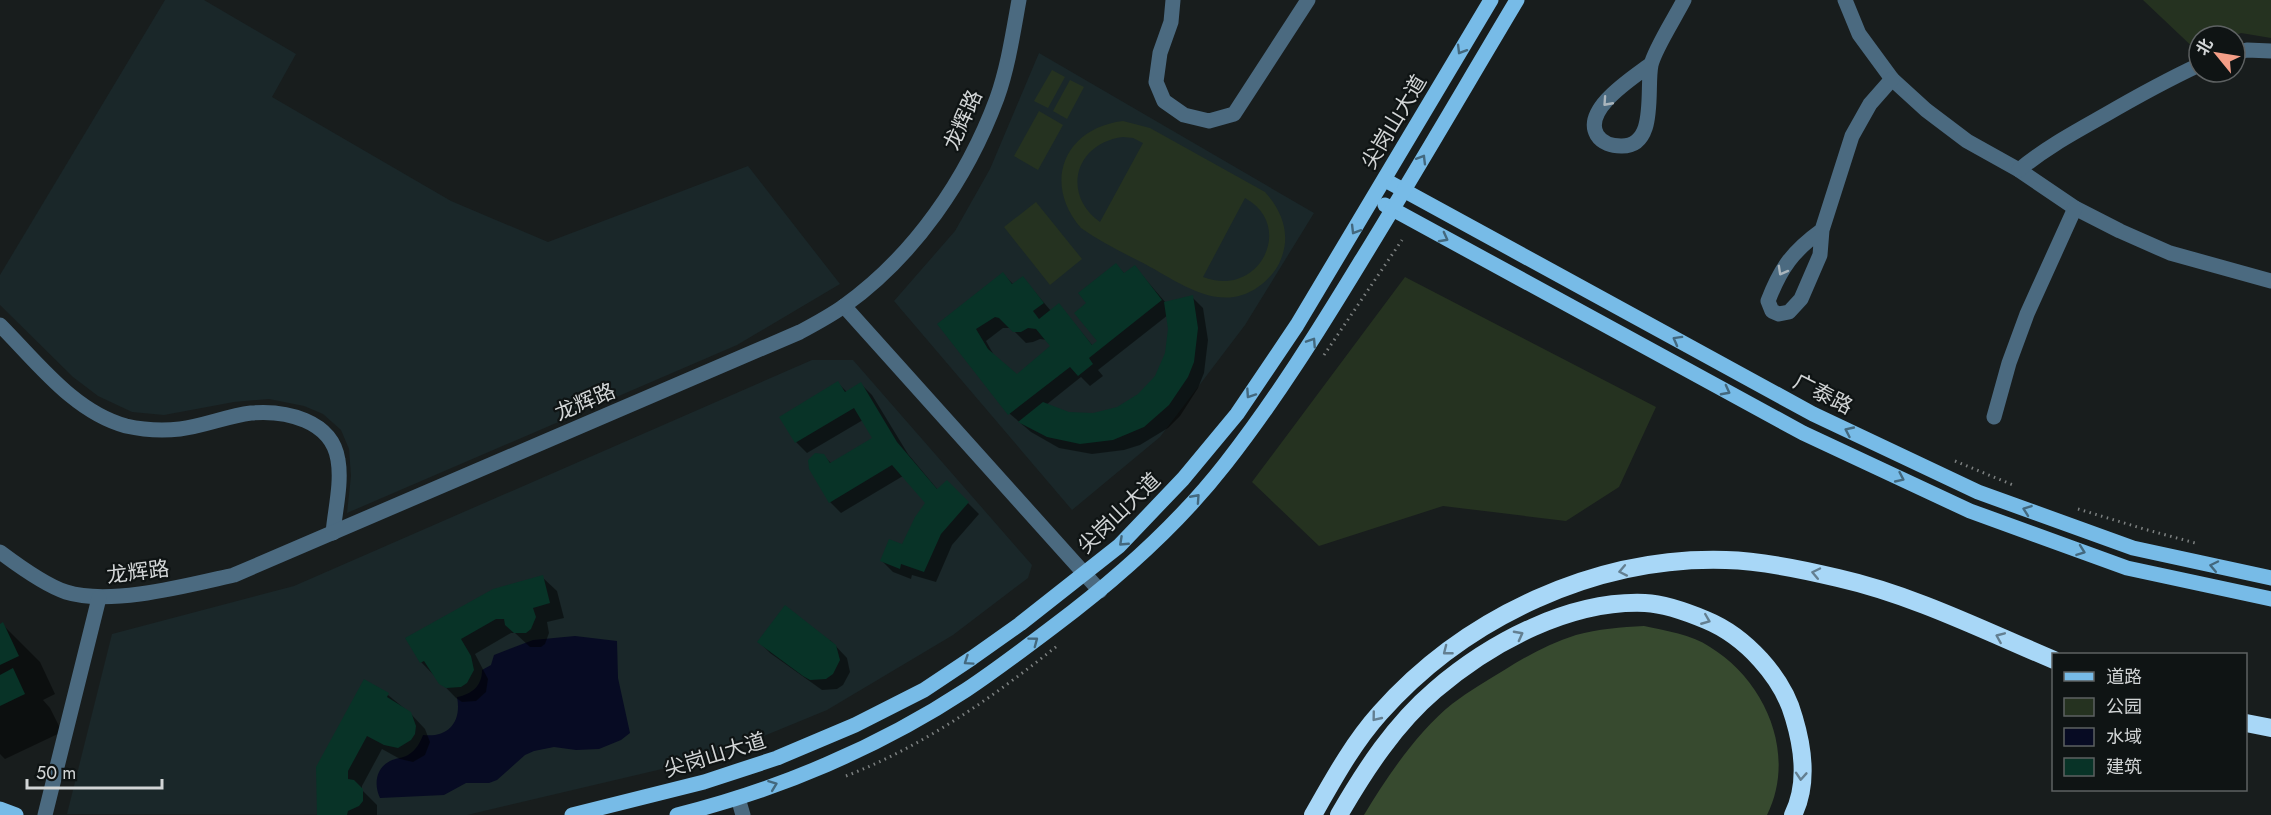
<svg xmlns="http://www.w3.org/2000/svg" width="2271" height="815" viewBox="0 0 2271 815" font-family="Jost,'Noto Sans SC',sans-serif">
<rect width="100%" height="100%" fill="#181d1d"/>
<g fill="#1a2729">
<path d="M 165,0 L 204,0 L 296,54 L 272,97 L 451,201 L 548,242 L 748,166 L 840,284 L 737,345 L 347,513 L 351,476 L 349,449 L 341,430 L 323,414 L 304,406 L 269,399 L 234,402 L 164,415 L 132,412 L 98,396 L 73,377 L 0,305 L 0,275 Z"/>
<path d="M 1039,53 L 1314,213 L 1245,325 L 1160,437 L 1072,510 L 894,301 L 955,231 L 990,169 Z"/>
<path d="M 812,360 L 853,360 L 1032,565 L 1028,578 L 953,635 L 827,710 L 713,757 L 467,815 L 67,814 L 112,634 L 294,586 Z"/>
</g>
<g fill="#253220" fill-rule="evenodd">
<path d="M 2143,0 L 2271,0 L 2271,38 L 2241,33 L 2234,36 L 2199,36 L 2199,53 Z"/>
<path d="M 1052,70 L 1065,77 L 1048,108 L 1034,101 Z"/>
<path d="M 1070,80 L 1084,87 L 1067,119 L 1053,111 Z"/>
<path d="M 1039,111 L 1063,125 L 1038,170 L 1014,156 Z"/>
<path d="M 1123,121 L 1150,128 L 1265,192 C 1282,211 1291,234 1281,259 C 1277,270 1268,280 1258,287 C 1220,314 1180,283 1145,264 C 1123,253 1101,242 1081,228 C 1042,183 1064,128 1123,121 ZM 1123,137 L 1133,138 L 1143,143 L 1100,222 C 1061,194 1075,143 1123,137 ZM 1245,198 C 1296,226 1259,299 1203,277 Z"/>
<path d="M 1036,202 L 1082,259 L 1050,285 L 1004,227 Z"/>
<path d="M 1405,277 L 1656,407 L 1619,487 L 1566,521 L 1443,506 L 1319,546 L 1252,482 Z"/>
</g>
<path fill="#374a2f" d="M 1644,626 C 1666,631 1691,634 1710,647 C 1766,681 1797,755 1767,815 L 1364,815 C 1386,778 1418,731 1452,704 C 1469,691 1488,680 1506,669 C 1528,655 1551,643 1576,635 C 1598,629 1621,627 1644,626 Z"/>
<path fill="#070b23" d="M 575,636 L 617,641 L 618,678 L 630,733 L 621,740 L 599,749 L 576,750 L 554,747 L 534,751 L 525,755 L 497,780 L 489,783 L 466,783 L 444,795 L 380,798 C 374,785 375,769 390,761 C 396,758 403,758 408,755 C 416,750 420,743 423,735 C 448,738 462,722 457,697 C 472,694 482,686 482,670 L 491,665 L 494,655 L 533,640 Z"/>
<g fill="#0007" fill-rule="evenodd">
<path d="M 1116,265 L 1125,274 L 1135,267 L 1166,303 L 1192,297 L 1203,308 L 1208,340 L 1204,373 L 1198,388 L 1180,416 L 1168,428 L 1140,445 L 1124,450 L 1092,454 L 1059,448 L 1031,432 L 1010,414 L 939,325 L 1003,274 L 1014,285 L 1023,278 L 1051,311 L 1059,305 L 1093,346 L 1099,341 L 1088,304 ZM 1168,315 L 1170,329 L 1167,354 L 1156,377 L 1139,396 L 1118,409 L 1094,415 L 1068,414 L 1046,405 L 1081,377 L 1090,386 L 1103,376 L 1098,370 ZM 1003,328 L 1011,328 L 1026,343 L 1033,342 L 1040,339 L 1047,340 L 1052,346 L 1017,376 L 996,359 L 986,341 Z"/>
<path d="M 838,383 L 847,392 L 861,384 L 872,395 L 908,454 L 938,490 L 947,482 L 979,514 L 952,545 L 936,582 L 912,575 L 911,579 L 893,572 L 882,561 L 902,545 L 927,503 L 903,476 L 841,513 L 830,502 L 824,456 L 832,464 L 874,438 L 863,420 L 807,453 L 796,442 L 781,418 Z"/>
<path d="M 542,577 L 557,591 L 564,618 L 547,622 L 549,633 L 545,644 L 541,647 L 530,647 L 515,633 L 511,633 L 475,654 L 488,679 L 486,692 L 476,701 L 462,702 L 456,698 L 421,662 Z"/>
<path d="M 2,624 L 40,662 L 55,694 L 43,700 L 50,708 L 62,732 L 5,759 L 0,754 L 0,625 Z"/>
<path d="M 830,640 L 847,658 L 850,672 L 843,685 L 837,689 L 822,690 L 770,653 L 759,642 Z"/>
<path d="M 365,681 L 388,695 L 410,713 L 425,729 L 430,742 L 425,755 L 413,762 L 400,759 L 382,749 L 362,786 L 362,790 L 377,805 L 377,815 L 319,815 Z"/>
</g>
<g fill="#083327" fill-rule="evenodd">
<path d="M 1116,263 L 1124,273 L 1135,265 L 1162,300 L 1089,358 L 1093,364 L 1078,376 L 1070,367 L 1008,415 L 937,324 L 1003,272 L 1012,284 L 1023,276 L 1044,303 L 1033,311 L 1039,319 L 1059,303 L 1092,345 L 1097,341 L 1074,313 L 1086,303 L 1078,293 ZM 995,317 L 999,318 L 1013,332 L 1021,332 L 1028,328 L 1036,329 L 1050,346 L 1017,374 L 988,349 L 976,329 Z"/>
<path d="M 1193,295 L 1198,328 L 1194,362 L 1188,377 L 1169,405 L 1144,427 L 1113,440 L 1080,444 L 1047,437 L 1018,422 L 1043,402 L 1069,412 L 1093,413 L 1117,407 L 1138,394 L 1155,376 L 1165,353 L 1168,329 L 1164,302 Z"/>
<path d="M 838,381 L 845,392 L 861,382 L 897,442 L 937,489 L 947,480 L 969,502 L 941,534 L 924,572 L 901,564 L 900,569 L 880,561 L 889,539 L 902,544 L 915,517 L 925,503 L 892,465 L 829,503 L 809,469 L 808,460 L 815,453 L 824,454 L 830,463 L 872,438 L 854,408 L 795,443 L 779,417 Z"/>
<path d="M 543,575 L 550,603 L 533,608 L 536,617 L 531,629 L 526,633 L 514,633 L 505,625 L 504,619 L 496,619 L 461,639 L 471,656 L 474,670 L 467,683 L 461,687 L 446,688 L 439,684 L 424,661 L 420,663 L 405,638 L 493,589 Z"/>
<path d="M 785,605 L 836,645 L 840,660 L 833,674 L 826,679 L 810,680 L 803,676 L 757,642 Z"/>
<path d="M 3,622 L 19,656 L 0,665 L 0,624 Z"/>
<path d="M 13,668 L 25,694 L 0,706 L 0,675 Z"/>
<path d="M 364,679 L 389,693 L 387,697 L 411,712 L 416,726 L 415,734 L 411,740 L 398,748 L 384,745 L 367,736 L 348,771 L 348,779 L 354,780 L 363,789 L 363,801 L 359,806 L 348,811 L 347,815 L 317,815 L 316,767 Z"/>
</g>
<g fill="none" stroke-linecap="round" stroke-linejoin="round">
<g stroke="#7d8181" stroke-width="3" stroke-dasharray="1.5 4.5" stroke-linecap="butt">
<path d="M 1324,355 L 1402,240"/>
<path d="M 1955,461 L 2013,485"/>
<path d="M 2078,509 L 2144,529 L 2199,544"/>
<path d="M 846,776 C 924,746 993,697 1057,646"/>
</g>
<g stroke="#4b6a80" stroke-width="15">
<path d="M 1173,0 L 1171,22 L 1160,53 L 1156,82 L 1164,101 L 1184,115 L 1209,121 L 1234,114 L 1308,0"/>
<path d="M 1845,0 L 1859,34 L 1892,79 L 1926,110 L 1967,141 L 2019,170 L 2075,208 L 2120,231 L 2170,253 L 2271,281"/>
<path d="M 2235,53 L 2247,50 L 2271,51"/>
<path d="M 1651,64 C 1634,77 1582,109 1597,135 C 1602,143 1612,146 1621,146 C 1658,147 1646,89 1651,65 C 1654,50 1676,16 1684,0"/>
<path d="M 2019,170 C 2045,148 2075,132 2105,115 C 2136,97 2167,80 2199,65"/>
<path d="M 1822,230 C 1793,251 1781,267 1768,301 L 1772,311 L 1779,314 L 1789,312 L 1801,299 L 1820,255 L 1822,230 L 1852,136 L 1870,104 L 1892,79"/>
<path d="M 844,306 L 1100,591"/>
<path d="M 0,325 C 37,362 74,412 126,426 C 144,430 162,431 180,429 C 204,426 227,416 251,413 C 285,410 332,420 338,460 C 342,483 335,510 333,533"/>
<path d="M 1994,417 L 2009,363 L 2027,314 L 2075,208"/>
<path d="M 0,552 C 16,564 47,586 66,592 C 111,606 189,585 234,575 L 800,332 C 815,324 830,316 844,306 C 914,256 967,179 997,98 C 1008,67 1013,33 1019,0"/>
<path d="M 738,798 L 743,815"/>
<path d="M 45,815 L 99,598"/>
</g>
<g stroke="#77bbe7" stroke-width="15">
<path d="M 1385,180 L 1813,414 L 1978,492 L 2133,548 L 2271,578"/>
<path d="M 1385,205 L 1803,433 L 1970,511 L 2127,568 L 2271,599"/>
<path d="M 0,809 L 16,815"/>
<path d="M 572,815 L 704,782 L 777,758 L 855,725 L 924,690 L 972,658 L 1020,624 L 1119,546 L 1183,479 L 1237,414 L 1297,325 L 1491,0"/>
<path d="M 677,815 C 778,790 879,747 966,690 C 996,670 1025,648 1054,626 C 1118,578 1177,526 1226,463 C 1276,399 1319,330 1361,261 C 1414,175 1465,87 1517,0"/>
</g>
<g stroke="#a8d7f7" stroke-width="18">
<path d="M 2246,723 L 2271,728"/>
<path d="M 1313,815 C 1333,780 1353,743 1380,713 C 1465,617 1596,556 1726,560 C 1763,561 1801,569 1838,578 C 1913,595 1983,630 2054,660"/>
<path d="M 1339,815 C 1365,770 1395,724 1435,690 C 1491,642 1570,600 1645,603 C 1665,604 1687,612 1706,620 C 1745,636 1783,677 1794,718 C 1803,748 1808,785 1793,815"/>
</g>
</g>
<defs><path id="oneway-chevron" d="M-2-3.5L2.5 0L-2 3.5" fill="none" stroke-width="1.6" stroke-linecap="round" stroke-linejoin="round" transform="scale(1.5)"/></defs>
<g stroke="#43687e">
<use href="#oneway-chevron" transform="translate(1461 50) rotate(121)"/>
<use href="#oneway-chevron" transform="translate(1422 159) rotate(-59)"/>
<use href="#oneway-chevron" transform="translate(1355 230) rotate(121)"/>
<use href="#oneway-chevron" transform="translate(1444 238) rotate(28)"/>
<use href="#oneway-chevron" transform="translate(1677 340) rotate(-151)"/>
<use href="#oneway-chevron" transform="translate(1312 342) rotate(-57)"/>
<use href="#oneway-chevron" transform="translate(1726 391) rotate(28)"/>
<use href="#oneway-chevron" transform="translate(1250 394) rotate(124)"/>
<use href="#oneway-chevron" transform="translate(1849 431) rotate(-155)"/>
<use href="#oneway-chevron" transform="translate(1900 478) rotate(25)"/>
<use href="#oneway-chevron" transform="translate(1196 498) rotate(-48)"/>
<use href="#oneway-chevron" transform="translate(2027 510) rotate(-160)"/>
<use href="#oneway-chevron" transform="translate(1123 542) rotate(137)"/>
<use href="#oneway-chevron" transform="translate(2081 551) rotate(20)"/>
<use href="#oneway-chevron" transform="translate(2214 566) rotate(-168)"/>
<use href="#oneway-chevron" transform="translate(1034 641) rotate(-37)"/>
<use href="#oneway-chevron" transform="translate(968 661) rotate(146)"/>
<use href="#oneway-chevron" transform="translate(773 785) rotate(-21)"/>
</g>
<g stroke="#aab5bc">
<use href="#oneway-chevron" transform="translate(1607 102) rotate(132)"/>
<use href="#oneway-chevron" transform="translate(1782 271) rotate(119)"/>
</g>
<g stroke="#637f91">
<use href="#oneway-chevron" transform="translate(1623 571) rotate(169)"/>
<use href="#oneway-chevron" transform="translate(1816 573) rotate(-168)"/>
<use href="#oneway-chevron" transform="translate(1706 620) rotate(22)"/>
<use href="#oneway-chevron" transform="translate(1519 635) rotate(-28)"/>
<use href="#oneway-chevron" transform="translate(2000 637) rotate(-157)"/>
<use href="#oneway-chevron" transform="translate(1447 651) rotate(142)"/>
<use href="#oneway-chevron" transform="translate(1376 717) rotate(129)"/>
<use href="#oneway-chevron" transform="translate(1801 776) rotate(94)"/>
</g>
<g text-anchor="middle" stroke-width="4.5" stroke-linejoin="round" paint-order="stroke">
<g font-size="21" fill="#d2d5d6" stroke="#0f1414">
<text transform="translate(963 120) rotate(-66)" y="7">龙辉路</text>
<text transform="translate(1394 122) rotate(-59)" y="7">尖岗山大道</text>
<text transform="translate(1823 394) rotate(27)" y="7">广泰路</text>
<text transform="translate(585 402) rotate(-23)" y="7">龙辉路</text>
<text transform="translate(1119 513) rotate(-44)" y="7">尖岗山大道</text>
<text transform="translate(138 572) rotate(-7)" y="7">龙辉路</text>
<text transform="translate(715 755) rotate(-17)" y="7">尖岗山大道</text>
</g>
</g>
<rect x="2052" y="653" width="195" height="138" fill="#0f1414" stroke="#5d6162" stroke-width="1.5"/>
<rect x="2064" y="672" width="30" height="9" fill="#77bbe7" stroke="#5d6162" stroke-width="1.5"/>
<text x="2106" y="683" font-size="18" fill="#d2d5d6">道路</text>
<rect x="2064" y="698" width="30" height="18" fill="#253220" stroke="#5d6162" stroke-width="1.5"/>
<text x="2106" y="713" font-size="18" fill="#d2d5d6">公园</text>
<rect x="2064" y="728" width="30" height="18" fill="#070b23" stroke="#5d6162" stroke-width="1.5"/>
<text x="2106" y="743" font-size="18" fill="#d2d5d6">水域</text>
<rect x="2064" y="758" width="30" height="18" fill="#083327" stroke="#5d6162" stroke-width="1.5"/>
<text x="2106" y="773" font-size="18" fill="#d2d5d6">建筑</text>
<g transform="translate(2217 54) rotate(300)"><circle r="28" fill="#0f1414" stroke="#5d6162" stroke-width="1.5"/>
<path d="M0-4.5L10 22L0 15L-10 22Z" fill="#f49e87"/>
<text y="-9" font-size="16" font-weight="bold" text-anchor="middle" fill="#d2d5d6">北</text>
</g>
<path d="M27 779v9h135v-9" fill="none" stroke="#d2d5d6" stroke-width="3"/>
<text x="36" y="779" font-size="18" fill="#d2d5d6" stroke="#0f1414" stroke-width="4.5" paint-order="stroke">50 m</text>
</svg>
